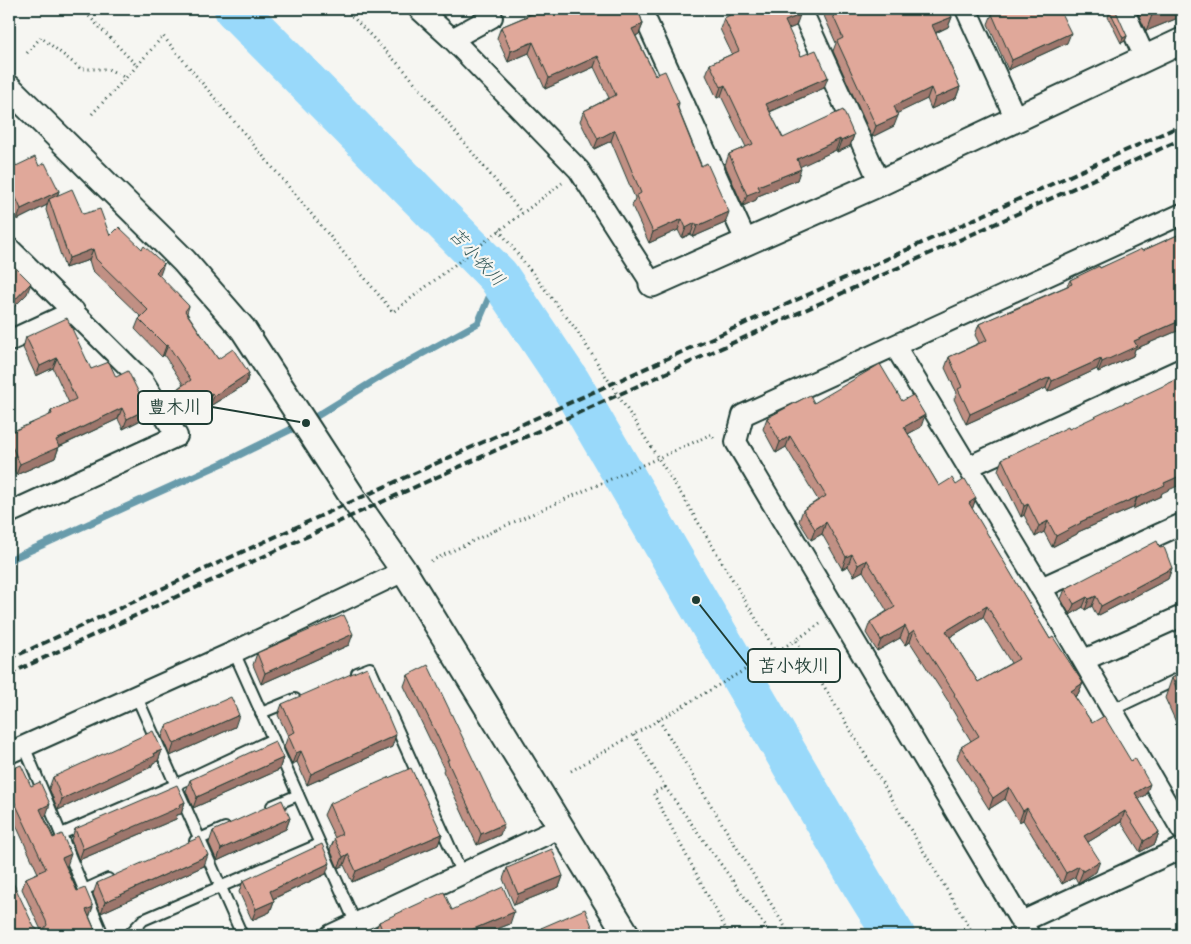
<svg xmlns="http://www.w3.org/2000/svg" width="1191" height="944" viewBox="0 0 1191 944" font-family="'Architects Daughter','Klee One',sans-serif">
<rect width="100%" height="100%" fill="#f6f6f2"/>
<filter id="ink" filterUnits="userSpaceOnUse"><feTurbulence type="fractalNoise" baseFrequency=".02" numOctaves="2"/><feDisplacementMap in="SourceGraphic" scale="10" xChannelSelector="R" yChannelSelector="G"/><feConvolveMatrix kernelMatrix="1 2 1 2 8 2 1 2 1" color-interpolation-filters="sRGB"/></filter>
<g filter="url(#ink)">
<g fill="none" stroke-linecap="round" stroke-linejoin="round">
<path stroke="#689bab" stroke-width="7" d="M 9,560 L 223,463 L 312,419 L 382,376 L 478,323 L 498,276"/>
<path stroke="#99d9fa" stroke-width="42" d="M 235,9 L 498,276 L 570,383 L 863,885 L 894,935"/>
<g stroke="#1f3d34" stroke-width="14">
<g id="service">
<path d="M 234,652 L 356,924"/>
<path d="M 357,673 L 370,668 L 462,874"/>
<path d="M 136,695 L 242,935"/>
<path d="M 1112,710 L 1182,677"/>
<path d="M 261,713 L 295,699"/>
<path d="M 24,746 L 103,935"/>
<path d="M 272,806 L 298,795"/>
<path d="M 61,834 L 175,785 L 273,739"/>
<path d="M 195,841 L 225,828"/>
<path d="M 84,890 L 108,879"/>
<path d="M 129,935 L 143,920 L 320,844"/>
</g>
</g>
<g stroke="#1f3d34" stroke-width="24">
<g id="minor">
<path d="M 419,9 L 452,39 L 579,170 L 652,284"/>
<path d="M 641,9 L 746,241"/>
<path d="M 801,9 L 880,183"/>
<path d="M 966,9 L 1016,119"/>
<path d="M 1123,9 L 1145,58"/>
<path d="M 452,39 L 492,17 L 488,9"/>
<path d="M 9,248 L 143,381 L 177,436 L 9,513"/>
<path d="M 9,341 L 74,311"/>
<path d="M 895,346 L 1041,588 L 1182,830"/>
<path d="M 968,467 L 1182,369"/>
<path d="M 1041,588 L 1182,524"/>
<path d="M 1084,660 L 1182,616"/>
<path d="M 9,753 L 234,652 L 404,571"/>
<path d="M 1021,922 L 1182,848"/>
<path d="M 331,935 L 562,827"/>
<path d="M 1029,935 L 736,442 L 743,415 L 1182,214"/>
</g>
</g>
<g stroke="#1f3d34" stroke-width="29">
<g id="tertiary">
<path d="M 9,88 L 184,261 L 243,329 L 355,501 L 404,571 L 627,935"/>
<path d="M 652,284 L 880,183 L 1182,41"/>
</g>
</g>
<g stroke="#1f3d34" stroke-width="3" stroke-dasharray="1 4" stroke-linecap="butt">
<path d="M 82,9 L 137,66 L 163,36 L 393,312 L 562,183"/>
<path d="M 345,9 L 406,72 L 522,213"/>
<path d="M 27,53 L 41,37 L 81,69 L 108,69 L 126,78"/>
<path d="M 92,114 L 137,66"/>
<path d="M 499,230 L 575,328 L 683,497 L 776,652"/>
<path d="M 701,439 L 711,434 L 714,438"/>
<path d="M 431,561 L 496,530"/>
<path d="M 820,624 L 796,640 L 974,935"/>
<path d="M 659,720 L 790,935"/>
<path d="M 634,735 L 665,787 L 653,793 L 729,935"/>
<path d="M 571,771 L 796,640"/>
<path d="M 665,787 L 772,935"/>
</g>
<use href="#service" stroke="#f6f6f2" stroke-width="10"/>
<use href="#minor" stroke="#f6f6f2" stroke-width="20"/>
<use href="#tertiary" stroke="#f6f6f2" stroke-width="25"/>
<g stroke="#1f3d34" stroke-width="4" stroke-dasharray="8 4" stroke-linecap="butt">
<path d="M 9,659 L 340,507 L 1182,125"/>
<path d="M 9,674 L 362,511 L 1182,139"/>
</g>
<path stroke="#1f3d34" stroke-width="3" stroke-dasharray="1 4" stroke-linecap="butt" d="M 496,530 L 701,439"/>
</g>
<g fill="#c19084" stroke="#1f3d34" fill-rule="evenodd">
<path d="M 526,9 L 638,9 L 643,24 L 639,34 L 636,36 L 655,75 L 679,103 L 678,108 L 725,223 L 693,237 L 691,234 L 682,238 L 678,230 L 649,243 L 632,206 L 635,198 L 611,141 L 594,149 L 580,121 L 584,111 L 609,98 L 594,67 L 545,89 L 529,53 L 508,62 L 497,38 L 501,27 L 529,15 Z"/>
<path d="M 728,9 L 797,9 L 796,26 L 788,29 L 801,56 L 824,88 L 770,112 L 783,138 L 854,135 L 850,146 L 837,152 L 836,150 L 800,166 L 797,180 L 758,196 L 756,200 L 743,206 L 725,165 L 729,154 L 746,147 L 721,96 L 717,98 L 706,75 L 710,64 L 732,54 L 720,29 L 724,18 L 731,15 Z"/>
<path d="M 821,9 L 949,9 L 948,9 L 952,17 L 948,27 L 936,33 L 960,87 L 956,98 L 931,109 L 927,99 L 897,113 L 894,126 L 872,137 L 833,51 L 836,43 Z"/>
<path d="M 1136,9 L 1182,9 L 1178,18 L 1146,31 Z"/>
<path d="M 1110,11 L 1127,36 L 1125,41 L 1121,43 L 1108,17 Z"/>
<path d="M 992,14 L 1067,43 L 1008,70 L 988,24 Z"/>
<path d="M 9,150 L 16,166 L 39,166 L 59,191 L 57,196 L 83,214 L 110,236 L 160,275 L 159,276 L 189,306 L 187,313 L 218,359 L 249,373 L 246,384 L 210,406 L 208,403 L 185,418 L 173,399 L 177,389 L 183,384 L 164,355 L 162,357 L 135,329 L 139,319 L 141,317 L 92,270 L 89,260 L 65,268 L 46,210 L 47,205 L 17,220 L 9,202 Z"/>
<path d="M 1182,233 L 1182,331 L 1182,329 L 1135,349 L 1133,356 L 1098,372 L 1097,369 L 1048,392 L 1046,388 L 966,424 L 954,399 L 957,393 L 945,368 L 949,357 L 979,343 L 975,335 L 979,324 L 1067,286 L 1070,280 L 1142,251 Z"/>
<path d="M 26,337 L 91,369 L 116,377 L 143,419 L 123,429 L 118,419 L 59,447 L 55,458 L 16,475 L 9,459 L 9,433 L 49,416 L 51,411 L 69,403 L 53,368 L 36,376 L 23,348 Z"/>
<path d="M 902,401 L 921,427 L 908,434 L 939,486 L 956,485 L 976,498 L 972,509 L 1050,639 L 1083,683 L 1078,694 L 1075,697 L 1092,723 L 1146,795 L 1139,799 L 1159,832 L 1155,844 L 1140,852 L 1121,822 L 1088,842 L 1096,872 L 1078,883 L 1075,877 L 1062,884 L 1023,820 L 1019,822 L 1005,799 L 989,809 L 957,758 L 961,747 L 971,741 L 950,706 L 950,704 L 910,642 L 905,645 L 900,638 L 877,651 L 866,633 L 870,622 L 887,611 L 863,571 L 854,576 L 848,566 L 842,569 L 822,534 L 811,540 L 799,521 L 803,510 L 818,500 L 786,447 L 776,453 L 763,429 L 767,418 L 814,403 ZM 983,617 L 1011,663 L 978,682 L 950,637 Z"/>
<path d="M 1069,429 L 1162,493 L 1161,496 L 1133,509 L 1133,508 L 1078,532 L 1077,534 L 1052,547 L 1044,532 L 1035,537 L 1024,515 L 1021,517 L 998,470 L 1002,459 Z"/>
<path d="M 1172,568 L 1168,579 L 1097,616 L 1092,606 L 1085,610 L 1083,607 L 1070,615 L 1061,599 L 1065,589 Z"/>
<path d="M 349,645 L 261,684 L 253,665 L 257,653 Z"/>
<path d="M 1182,673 L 1182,730 L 1180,731 L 1165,698 L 1172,678 Z"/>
<path d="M 408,675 L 500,835 L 477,845 L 443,771 L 444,769 L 404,686 Z"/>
<path d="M 282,704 L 392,747 L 307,785 L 297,762 L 292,764 L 284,747 L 288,736 L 278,715 Z"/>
<path d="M 166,726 L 235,727 L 170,756 L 162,737 Z"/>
<path d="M 162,750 L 158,761 L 153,763 L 151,767 L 58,810 L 49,788 L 53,777 Z"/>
<path d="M 283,758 L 279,770 L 193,808 L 186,791 L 190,780 Z"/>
<path d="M 9,770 L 31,786 L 46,816 L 44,816 L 67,866 L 66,866 L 97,935 L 9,935 L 34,927 L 39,931 L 41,930 L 22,889 L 26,878 L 38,873 L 9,810 Z"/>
<path d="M 185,802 L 181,814 L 177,815 L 176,819 L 79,860 L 71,840 L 75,829 Z"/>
<path d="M 329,804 L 442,834 L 438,845 L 352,882 L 344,865 L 338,868 L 330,849 L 335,838 L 324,815 Z"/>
<path d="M 290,818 L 286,829 L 217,861 L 209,843 L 213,831 Z"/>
<path d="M 204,866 L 101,913 L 93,894 L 97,883 Z"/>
<path d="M 507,868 L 563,876 L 559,887 L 514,905 L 503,879 Z"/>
<path d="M 326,874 L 273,899 L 274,901 L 270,912 L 252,920 L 239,892 L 243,881 Z"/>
<path d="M 452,910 L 510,924 L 482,935 L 375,935 L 374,933 L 379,922 Z"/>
<path d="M 541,928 L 594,931 L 593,935 L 539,935 Z"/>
</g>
<g fill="#9d766c" stroke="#1f3d34">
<path d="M 1168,9 L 1182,9 L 1178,18 L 1146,31 L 1152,15 Z"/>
<path d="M 800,15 L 796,26 L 781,32 L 785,21 Z"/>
<path d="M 952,17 L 948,27 L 928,36 L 932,25 Z"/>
<path d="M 643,24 L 639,34 L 628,40 L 632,29 Z"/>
<path d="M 1071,33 L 1067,43 L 1008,70 L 1012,60 Z"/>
<path d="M 1127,36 L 1125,41 L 1121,43 L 1123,38 Z"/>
<path d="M 533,42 L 529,53 L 508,62 L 511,51 Z"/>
<path d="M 598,56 L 594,67 L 545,89 L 549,78 Z"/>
<path d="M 828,77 L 824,88 L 762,115 L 766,104 Z"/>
<path d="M 725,85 L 721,96 L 717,98 L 721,87 Z"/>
<path d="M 960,87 L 956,98 L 931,109 L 935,98 Z"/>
<path d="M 931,88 L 927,99 L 890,117 L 894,106 Z"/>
<path d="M 898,116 L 894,126 L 872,137 L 876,126 Z"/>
<path d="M 615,130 L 611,141 L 594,149 L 598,139 Z"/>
<path d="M 854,135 L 850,146 L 837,152 L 841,141 Z"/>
<path d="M 840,139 L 836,150 L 793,170 L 797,159 Z"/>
<path d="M 801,169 L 797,180 L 758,196 L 756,200 L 743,206 L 747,195 L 758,186 Z"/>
<path d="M 59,191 L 55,202 L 49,199 L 47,205 L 17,220 L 21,209 Z"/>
<path d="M 729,212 L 725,223 L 693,237 L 697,226 Z"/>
<path d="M 682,219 L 678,230 L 649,243 L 653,232 Z"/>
<path d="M 695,223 L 691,234 L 682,238 L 686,228 Z"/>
<path d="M 93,249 L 89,260 L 65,268 L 69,258 Z"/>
<path d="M 164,264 L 160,275 L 152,283 L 156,272 Z"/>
<path d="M 31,283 L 27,294 L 9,312 L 9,306 Z"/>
<path d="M 1182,320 L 1182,329 L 1135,349 L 1133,356 L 1098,372 L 1102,362 L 1134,341 Z"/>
<path d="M 168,345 L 164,355 L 162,357 L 166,346 Z"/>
<path d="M 57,358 L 53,368 L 36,376 L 40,366 Z"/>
<path d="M 1101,359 L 1097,369 L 1048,392 L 1052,381 Z"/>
<path d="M 249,373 L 246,384 L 210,406 L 214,396 Z"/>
<path d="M 1050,377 L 1046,388 L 966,424 L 970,414 Z"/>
<path d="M 212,393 L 208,403 L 185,418 L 189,407 Z"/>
<path d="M 122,408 L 118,419 L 54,449 L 59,447 L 55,458 L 16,475 L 20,464 L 56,440 Z"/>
<path d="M 147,409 L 143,419 L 123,429 L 127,419 Z"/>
<path d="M 925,415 L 921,427 L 900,438 L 904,427 Z"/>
<path d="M 790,436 L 786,447 L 776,453 L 780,442 Z"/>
<path d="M 1182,475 L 1182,484 L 1162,493 L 1161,496 L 1133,509 L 1137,498 L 1164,483 Z"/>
<path d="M 1137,497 L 1133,508 L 1078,532 L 1077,534 L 1052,547 L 1056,536 L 1080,522 Z"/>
<path d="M 976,498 L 972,510 L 969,503 Z"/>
<path d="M 1028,504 L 1024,515 L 1021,517 L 1024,506 Z"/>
<path d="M 1048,521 L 1044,532 L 1035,537 L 1039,526 Z"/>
<path d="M 826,522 L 822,534 L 811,540 L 815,529 Z"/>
<path d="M 852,554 L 848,566 L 842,569 L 846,557 Z"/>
<path d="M 867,560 L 863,571 L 854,576 L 858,565 Z"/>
<path d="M 1172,568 L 1168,579 L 1097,616 L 1101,606 Z"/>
<path d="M 1096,596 L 1092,606 L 1085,610 L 1089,599 Z"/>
<path d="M 1087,597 L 1083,607 L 1070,615 L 1074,604 Z"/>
<path d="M 987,606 L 983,617 L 942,642 L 946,631 Z"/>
<path d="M 905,626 L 900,638 L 877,651 L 881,640 Z"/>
<path d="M 914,630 L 910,642 L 905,645 L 909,634 Z"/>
<path d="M 353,634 L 349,645 L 261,684 L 265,673 Z"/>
<path d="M 1083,683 L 1078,694 L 1067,702 L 1071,691 Z"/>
<path d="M 239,715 L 235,727 L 170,756 L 174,744 Z"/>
<path d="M 396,735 L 392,747 L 307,785 L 311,774 Z"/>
<path d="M 162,750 L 158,761 L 153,763 L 151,767 L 58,810 L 62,799 Z"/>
<path d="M 301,751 L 297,762 L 292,764 L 296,753 Z"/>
<path d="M 283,758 L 279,770 L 193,808 L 197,797 Z"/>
<path d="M 1150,784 L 1146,795 L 1131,804 L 1135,793 Z"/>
<path d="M 1009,787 L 1005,799 L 989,809 L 993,798 Z"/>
<path d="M 185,802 L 181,814 L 177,815 L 176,819 L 79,860 L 83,849 Z"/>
<path d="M 50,804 L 46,816 L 36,820 L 40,809 Z"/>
<path d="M 1027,808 L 1023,820 L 1019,822 L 1023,811 Z"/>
<path d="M 1125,811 L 1121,822 L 1080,847 L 1084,836 Z"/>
<path d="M 290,818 L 286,829 L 217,861 L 221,849 Z"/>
<path d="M 504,824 L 500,835 L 477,845 L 481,834 Z"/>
<path d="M 1159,832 L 1155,844 L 1140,852 L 1144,841 Z"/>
<path d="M 442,834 L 438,845 L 352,882 L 356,871 Z"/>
<path d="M 71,854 L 67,866 L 58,869 L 62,858 Z"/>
<path d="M 348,854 L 344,865 L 338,868 L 343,857 Z"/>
<path d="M 208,855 L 204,866 L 101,913 L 105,902 Z"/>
<path d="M 1100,861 L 1096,872 L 1078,883 L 1083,871 Z"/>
<path d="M 330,863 L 326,874 L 266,902 L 270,891 Z"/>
<path d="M 1079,866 L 1075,877 L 1062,884 L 1066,873 Z"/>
<path d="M 563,876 L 559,887 L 514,905 L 518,894 Z"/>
<path d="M 274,901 L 270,912 L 252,920 L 256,909 Z"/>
<path d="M 93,907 L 89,918 L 86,910 Z"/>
<path d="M 514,912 L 510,924 L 482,935 L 469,935 L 471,930 Z"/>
<path d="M 594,931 L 593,935 L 584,935 Z"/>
</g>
<g fill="#e0a89a" stroke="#1f3d34" fill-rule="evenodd">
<path d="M 535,9 L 638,9 L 643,24 L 632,29 L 655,75 L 665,71 L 679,103 L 676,104 L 701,166 L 707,163 L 729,212 L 697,226 L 695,223 L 686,228 L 682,219 L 653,232 L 636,196 L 641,193 L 615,130 L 598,139 L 584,111 L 616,95 L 598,56 L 549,78 L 533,42 L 511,51 L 501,27 L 537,12 Z"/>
<path d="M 737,9 L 797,9 L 800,15 L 785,21 L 801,56 L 816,50 L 828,77 L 766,104 L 783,138 L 843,110 L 854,135 L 841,141 L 840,139 L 797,159 L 801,169 L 758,186 L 760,190 L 747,195 L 729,154 L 753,144 L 725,85 L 721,87 L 710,64 L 739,51 L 724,18 L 738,11 Z"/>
<path d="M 830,9 L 948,9 L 952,17 L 932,25 L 960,87 L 935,98 L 931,88 L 894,106 L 898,116 L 876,126 L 837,41 L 843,38 Z"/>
<path d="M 1001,9 L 1059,9 L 1071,33 L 1012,60 L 992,14 Z"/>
<path d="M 1115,9 L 1127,36 L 1123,38 L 1110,11 Z"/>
<path d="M 1149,9 L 1168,9 L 1152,15 Z"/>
<path d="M 9,150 L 16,166 L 35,157 L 39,166 L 45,163 L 59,191 L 21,209 L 9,182 L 9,170 L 12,169 L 9,166 Z"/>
<path d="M 72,189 L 83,214 L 100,209 L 110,236 L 119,227 L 142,249 L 144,246 L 164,264 L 156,272 L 189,306 L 185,311 L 218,359 L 233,349 L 249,373 L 214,396 L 212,393 L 189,407 L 177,389 L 191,380 L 168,345 L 166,346 L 139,319 L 148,310 L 96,259 L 93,249 L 69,258 L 49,199 Z"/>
<path d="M 1182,233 L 1182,320 L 1134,341 L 1137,346 L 1102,362 L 1101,359 L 1052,381 L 1050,377 L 970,414 L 958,389 L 962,387 L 949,357 L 987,340 L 979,324 L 1008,311 L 1009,312 L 1072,284 L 1070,280 L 1099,266 L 1100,268 L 1141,249 L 1142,251 Z"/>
<path d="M 9,261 L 31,283 L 9,306 Z"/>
<path d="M 67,318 L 91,369 L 109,362 L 116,377 L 128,371 L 147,409 L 127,419 L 122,408 L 56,440 L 59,447 L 20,464 L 9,440 L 9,433 L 52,414 L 51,411 L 76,399 L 57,358 L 40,366 L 26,337 Z"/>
<path d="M 880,364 L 902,401 L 913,395 L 925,415 L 904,427 L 939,486 L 952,478 L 956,485 L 965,479 L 976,498 L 969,503 L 1050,639 L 1053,637 L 1083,683 L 1071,691 L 1092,723 L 1104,716 L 1131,761 L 1135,758 L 1150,784 L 1135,793 L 1159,832 L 1144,841 L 1125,811 L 1084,836 L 1100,861 L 1083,871 L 1079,866 L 1066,873 L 1027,808 L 1023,811 L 1009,787 L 993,798 L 961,747 L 979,736 L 954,695 L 955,694 L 914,630 L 909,634 L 905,626 L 881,640 L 870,622 L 895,607 L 867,560 L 858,565 L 852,554 L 846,557 L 826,522 L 815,529 L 803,510 L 826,496 L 790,436 L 780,442 L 767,418 L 810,395 L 814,403 ZM 987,606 L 1019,659 L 978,682 L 946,631 Z"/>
<path d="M 1182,377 L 1182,475 L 1164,483 L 1165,485 L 1137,498 L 1137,497 L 1080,522 L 1081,523 L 1056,536 L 1048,521 L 1039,526 L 1028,504 L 1024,506 L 1002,459 L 1068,427 L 1069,429 L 1126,402 L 1127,403 Z"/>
<path d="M 1157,541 L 1160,548 L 1164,547 L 1172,568 L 1101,606 L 1096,596 L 1089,599 L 1087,597 L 1074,604 L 1065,589 Z"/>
<path d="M 344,615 L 353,634 L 265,673 L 257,653 Z"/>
<path d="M 428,665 L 504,824 L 481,834 L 447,760 L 449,760 L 408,675 Z"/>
<path d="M 367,667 L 396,735 L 311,774 L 301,751 L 296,753 L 288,735 L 295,732 L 282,704 Z"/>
<path d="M 1182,673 L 1182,700 L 1172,678 Z"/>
<path d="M 231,697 L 239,715 L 174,744 L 166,726 Z"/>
<path d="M 153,731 L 162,750 L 154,753 L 155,756 L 62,799 L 53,777 Z"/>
<path d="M 275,741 L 283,758 L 197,797 L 190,780 Z"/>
<path d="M 21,765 L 31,786 L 40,782 L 50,804 L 40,809 L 53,838 L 62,834 L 71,854 L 62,858 L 77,891 L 85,888 L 93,907 L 86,910 L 97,935 L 9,935 L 9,874 L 34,927 L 39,931 L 43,930 L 47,925 L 46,921 L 26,878 L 46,869 L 9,790 L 9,770 Z"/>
<path d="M 411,768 L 442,834 L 356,871 L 348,854 L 343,857 L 334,838 L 342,834 L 329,804 Z"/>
<path d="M 177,785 L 185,802 L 179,805 L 180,807 L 83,849 L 75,829 Z"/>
<path d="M 282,800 L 290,818 L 221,849 L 213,831 Z"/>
<path d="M 200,837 L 208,855 L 105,902 L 97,883 Z"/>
<path d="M 322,844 L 330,863 L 270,891 L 274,901 L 256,909 L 243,881 Z"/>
<path d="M 552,849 L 563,876 L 518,894 L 507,868 Z"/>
<path d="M 503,887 L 514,912 L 471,930 L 473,935 L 384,935 L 379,922 L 444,892 L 452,910 Z"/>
<path d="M 585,909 L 594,931 L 584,935 L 545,935 L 541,928 Z"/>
<path d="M 1096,929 L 1099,935 L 1087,935 Z"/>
</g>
</g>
<g text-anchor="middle" stroke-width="4.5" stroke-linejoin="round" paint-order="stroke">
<g font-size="18" font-style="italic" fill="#375c5c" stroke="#f6f6f2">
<text transform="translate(477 257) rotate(47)" y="6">苫小牧川</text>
</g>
</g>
<path fill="none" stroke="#1f3d34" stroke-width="2" d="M306 423L212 407M696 600L748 666"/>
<g fill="#1f3d34" stroke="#f6f6f2" stroke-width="2">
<circle cx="306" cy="423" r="5"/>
<circle cx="696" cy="600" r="5"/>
</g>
<g fill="#f6f6f2" stroke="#1f3d34" stroke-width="2">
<rect x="138" y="391" width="74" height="33" rx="5"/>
<rect x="748" y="649" width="92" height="33" rx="5"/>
</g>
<g font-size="18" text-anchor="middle" font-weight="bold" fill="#1f3d34">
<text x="175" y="413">豊木川</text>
<text x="794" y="672">苫小牧川</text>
</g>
<rect width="1191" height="944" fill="none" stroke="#f6f6f2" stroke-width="30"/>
<rect x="15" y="15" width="1161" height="914" fill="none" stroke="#1f3d34" stroke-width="2" filter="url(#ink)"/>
</svg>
